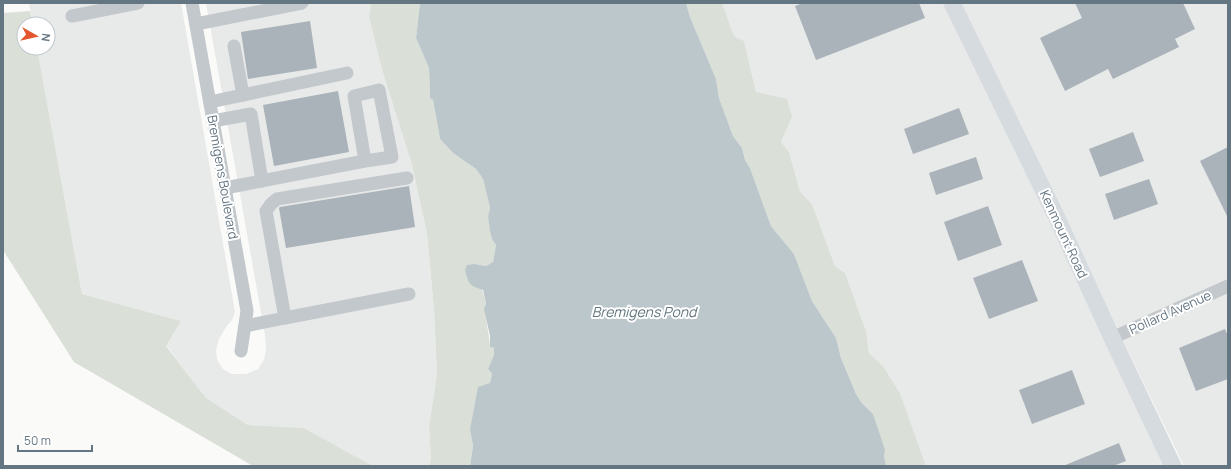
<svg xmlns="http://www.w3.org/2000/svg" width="1231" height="469" viewBox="0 0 1231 469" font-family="Manrope,sans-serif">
<rect width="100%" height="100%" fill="#fafaf8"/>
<g fill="#e8e9e9">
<path d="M 29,3 L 181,3 L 235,312 L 232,320 L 226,327 L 219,339 L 216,350 L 217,360 L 223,369 L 232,374 L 246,374 L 258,369 L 264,360 L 266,349 L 265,335 L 206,3 L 371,3 L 369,16 L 411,161 L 427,233 L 434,310 L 437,374 L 429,427 L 431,458 L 429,466 L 373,466 L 304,428 L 248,425 L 206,398 L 166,345 L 181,321 L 82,294 L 37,48 L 48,48 L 48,24 L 33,24 Z"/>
<path d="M 722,3 L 945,3 L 1168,466 L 926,466 L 900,393 L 883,366 L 869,353 L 866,331 L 845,273 L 835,266 L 812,204 L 800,193 L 789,152 L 781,142 L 792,117 L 756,92 L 744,41 L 734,36 Z"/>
<path d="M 958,3 L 1228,3 L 1228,466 L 1184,466 Z"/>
</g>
<g fill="#dadfd7">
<path d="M 371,3 L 420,3 L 416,38 L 429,68 L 430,98 L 433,100 L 440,139 L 453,153 L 476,169 L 483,179 L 490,208 L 488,216 L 492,239 L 496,245 L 493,262 L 486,266 L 475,264 L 486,304 C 483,312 490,336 490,347 L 494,348 L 494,355 L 488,369 L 492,374 L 490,383 L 470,430 L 473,446 L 470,466 L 429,466 L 431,458 L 429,427 L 437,374 L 434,310 L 427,233 L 411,161 L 382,69 L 369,16 Z"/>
<path d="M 686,3 L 722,3 L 734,36 L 744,41 L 756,92 L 787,99 L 792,117 L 781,142 L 789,152 L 800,192 L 812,204 L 835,266 L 845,273 L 866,331 L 869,353 L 883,366 L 900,393 L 926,466 L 886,466 L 884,455 L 873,414 L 861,402 L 856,394 L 841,358 L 836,338 L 812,301 L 794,254 L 771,226 L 750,168 L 745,160 L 742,148 L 733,136 L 719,98 L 716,79 L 690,17 Z"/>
<path d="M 30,11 L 33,24 L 24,24 L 24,48 L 37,48 L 82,294 L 181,321 L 166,346 L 206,398 L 248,425 L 304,428 L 373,466 L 253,466 L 74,362 L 3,250 L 3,13 Z"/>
</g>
<path fill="#bbc7cb" d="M 420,3 L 686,3 L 690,17 L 716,79 L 719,98 L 733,136 L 742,148 L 745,160 L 750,168 L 771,226 L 794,254 L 812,301 L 836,338 L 841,358 L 856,394 L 861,402 L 873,414 L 885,450 L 884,455 L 886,466 L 470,466 L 473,446 L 470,430 L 478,387 L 490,383 L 492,374 L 488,369 L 494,355 L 494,348 L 490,347 L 490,336 L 484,309 L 486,304 L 483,290 C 468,285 469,284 465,270 L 467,265 L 475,264 L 486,266 L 493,262 L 496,245 L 492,239 L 490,231 L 488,216 L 490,208 L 483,179 L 476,169 L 453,153 L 440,139 L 433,100 L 430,98 L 429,68 L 416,38 Z"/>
<g fill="#aab3b9">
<path d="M 803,3 L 919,3 L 925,18 L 816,60 L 795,6 Z"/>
<path d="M 1075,3 L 1183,3 L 1195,29 L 1175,39 L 1179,47 L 1113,79 L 1108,69 L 1065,91 L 1040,38 L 1082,18 Z"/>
<path d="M 310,21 L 317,68 L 248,79 L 241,32 Z"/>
<path d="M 338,91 L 349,152 L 274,166 L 263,105 Z"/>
<path d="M 959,108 L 969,134 L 913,154 L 904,129 Z"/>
<path d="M 1133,132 L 1144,161 L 1100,177 L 1089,149 Z"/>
<path d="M 1228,147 L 1228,218 L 1200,161 Z"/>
<path d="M 976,157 L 983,179 L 936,195 L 929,173 Z"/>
<path d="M 1149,179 L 1158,204 L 1114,220 L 1105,194 Z"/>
<path d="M 409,186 L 415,227 L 286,248 L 279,208 L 280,207 Z"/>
<path d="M 988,206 L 1002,245 L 958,261 L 944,222 Z"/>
<path d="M 1022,260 L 1038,301 L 989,319 L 973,278 Z"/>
<path d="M 1225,329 L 1228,336 L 1228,379 L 1196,391 L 1179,348 Z"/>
<path d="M 1072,370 L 1085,404 L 1032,424 L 1019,390 Z"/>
<path d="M 1119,443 L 1126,461 L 1113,466 L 1063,466 Z"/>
</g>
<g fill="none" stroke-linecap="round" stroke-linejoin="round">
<g stroke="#c3c8cc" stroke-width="13">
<path d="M 192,3 L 247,311 L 241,351"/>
<path d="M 72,16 L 138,3"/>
<path d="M 196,24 L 302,3"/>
<path d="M 234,46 L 243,95"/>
<path d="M 210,102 L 347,73"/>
<path d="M 213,121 L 251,114 L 262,181"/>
<path d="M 225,188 L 365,161 L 354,96 L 379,90 L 392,157 L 365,161"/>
<path d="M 285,318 L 409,294"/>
<path d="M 245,326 L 285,318 L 266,211 L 271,204 L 277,199 L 407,178"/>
<path d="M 1112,338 L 1228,286"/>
</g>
<path stroke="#d6dbdf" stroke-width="17" d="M 952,3 L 1057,218 L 1112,338 L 1173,466"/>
</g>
<g text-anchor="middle" stroke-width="4" stroke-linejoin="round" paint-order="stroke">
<g font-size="13" fill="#657683" stroke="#fff">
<text transform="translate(223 177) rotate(80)" y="5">Bremigens Boulevard</text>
<text transform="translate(1064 234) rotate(65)" y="5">Kenmount Road</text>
<text transform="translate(1170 312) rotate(-24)" y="5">Pollard Avenue</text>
</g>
<g font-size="14" font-style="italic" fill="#60757c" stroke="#fff">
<text x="644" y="317">Bremigens Pond</text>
</g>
</g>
<rect width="1231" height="469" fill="none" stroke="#657683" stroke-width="8"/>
<g transform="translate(36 36) rotate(98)"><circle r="19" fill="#ffffff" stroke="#c1c8cd"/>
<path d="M0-3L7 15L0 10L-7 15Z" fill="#e4572e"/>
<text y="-6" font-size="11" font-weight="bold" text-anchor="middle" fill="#657683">N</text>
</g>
<path d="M18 445v6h74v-6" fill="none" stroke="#657683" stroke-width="2"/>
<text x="24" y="445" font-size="12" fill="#657683" stroke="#ffffff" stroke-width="3" paint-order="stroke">50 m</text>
</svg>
